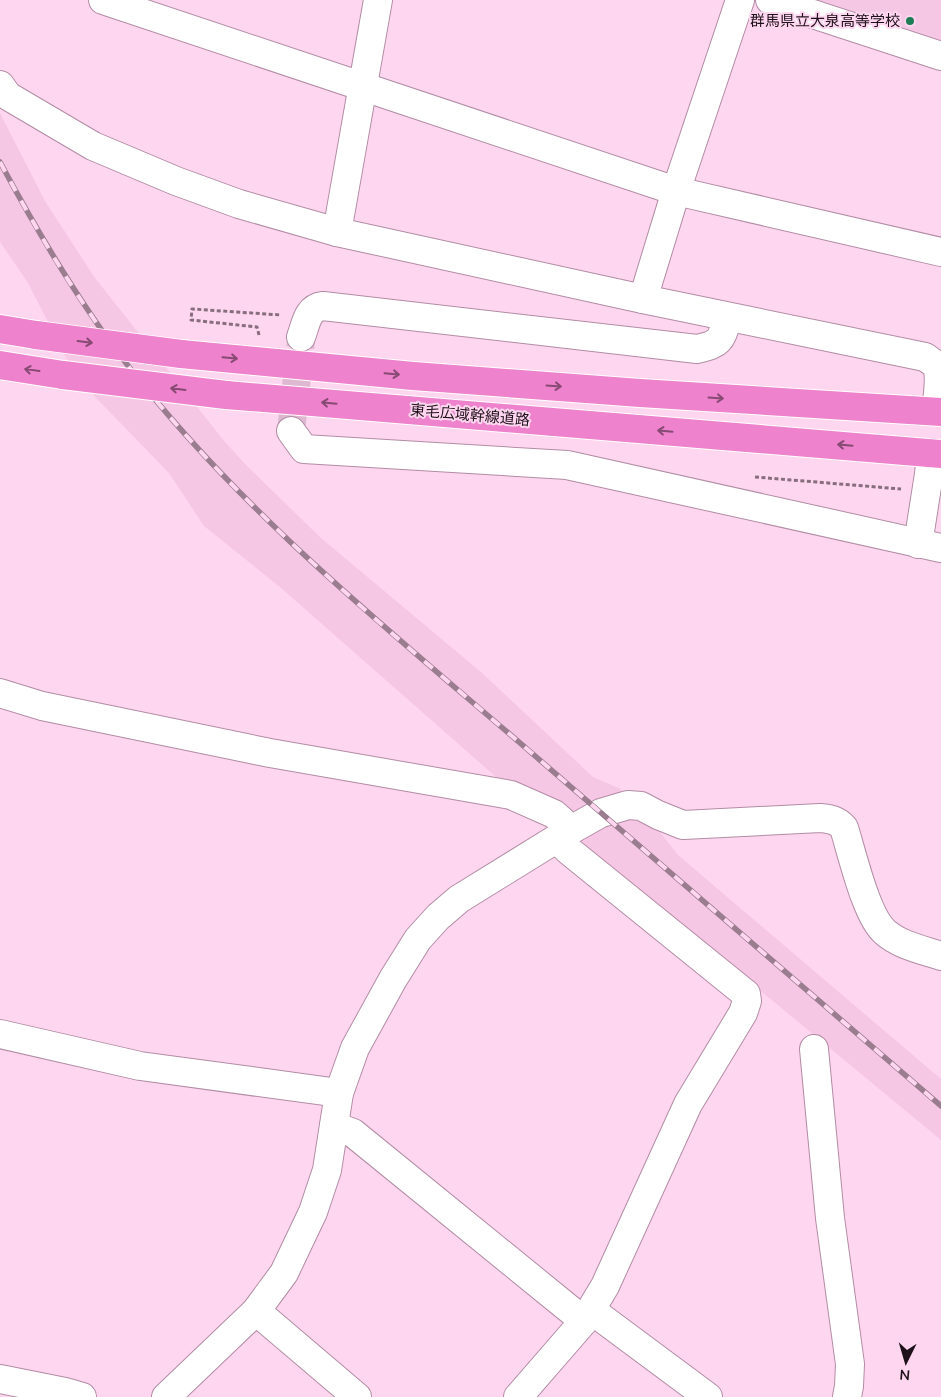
<svg xmlns="http://www.w3.org/2000/svg" width="941" height="1397" viewBox="0 0 941 1397" font-family="Mulish,'Noto Sans JP',sans-serif">
<rect width="100%" height="100%" fill="#ffd6f0"/>
<g fill="#f6c7e5">
<path d="M 816,0 L 941,0 L 941,41 Z"/>
<path d="M 0,113 L 45,201 L 95,278 L 225,442 L 248,467 L 321,538 L 481,672 L 593,777 L 621,789 L 621,795 L 578,813 L 504,784 L 281,588 L 204,526 L 169,473 L 98,400 L 72,369 L 28,283 L 0,242 Z"/>
<path d="M 628,814 L 653,823 L 678,855 L 941,1079 L 941,1140 L 751,983 L 583,847 L 581,839 Z"/>
</g>
<g fill="none" stroke-linecap="round" stroke-linejoin="round">
<path stroke="#ddb8d0" stroke-width="28" stroke-dasharray="28 14" stroke-linecap="butt" d="M 291,431 L 301,341"/>
<g stroke="#b28ca4" stroke-width="30">
<g id="minor">
<path d="M 103,0 L 676,191 L 941,252"/>
<path d="M 770,0 L 941,56"/>
<path d="M 0,85 L 8,96 L 93,146 L 176,181 L 239,204 L 337,232 L 643,299 L 925,357 C 929,360 935,363 937,367 C 941,377 937,401 936,411"/>
<path d="M 337,232 L 378,0"/>
<path d="M 643,299 L 676,191 L 740,0"/>
<path d="M 301,337 C 306,324 307,308 323,306 L 697,349 C 722,344 721,339 728,317"/>
<path d="M 291,431 L 304,449 L 567,465 L 941,548"/>
<path d="M 918,544 L 929,474 L 931,453"/>
<path d="M 0,693 L 42,706 L 270,753 L 511,795 L 554,814 L 562,821 L 569,831"/>
<path d="M 0,1034 L 140,1066 L 339,1093"/>
<path d="M 814,1049 L 830,1218 L 850,1364 L 849,1386 L 847,1397"/>
<path d="M 334,1126 L 353,1133 L 584,1321"/>
<path d="M 591,1310 L 708,1397"/>
<path d="M 256,1311 L 357,1397"/>
<path d="M 0,1379 L 65,1392 L 82,1397"/>
<path d="M 166,1397 L 256,1311 L 284,1273 L 313,1212 L 327,1170 L 339,1093 L 355,1048 L 393,979 L 418,939 L 438,917 L 459,899 L 569,831 L 601,813 L 628,805 L 641,806 L 658,815 L 683,825 L 820,818 C 831,819 837,820 844,828 C 852,853 866,916 885,932 C 899,945 923,950 941,956"/>
<path d="M 518,1397 L 584,1321 L 605,1286 L 688,1104 L 743,1013 L 747,1001 L 746,994 L 568,850 L 557,839"/>
</g>
</g>
<g stroke="#fff" stroke-width="30">
<g id="highway">
<path d="M 0,329 L 36,335"/>
<path d="M 181,354 L 413,376 L 640,393 L 941,412"/>
<path d="M 0,365 L 63,375"/>
<path d="M 226,395 L 941,454"/>
</g>
</g>
<g stroke="#876d7d" stroke-width="3" stroke-dasharray="4 2.5" stroke-linecap="butt">
<path d="M 259,335 L 257,327 L 191,320 L 192,309 L 281,315"/>
<path d="M 755,477 L 901,489"/>
</g>
<use href="#minor" stroke="#fff" stroke-width="28"/>
<use href="#highway" stroke="#ee82cc" stroke-width="28"/>
<g stroke="#9a7d8f" stroke-width="5.5">
<path id="rail" d="M 0,162 C 38,233 79,303 129,367 C 242,513 389,630 527,749 C 665,868 803,987 941,1106"/>
</g>
<use href="#rail" stroke="#ffd6f0" stroke-width="4" stroke-dasharray="11" stroke-linecap="butt"/>
<g stroke="#fff" stroke-width="30" stroke-linecap="butt">
<g id="highway-bridge">
<path d="M 36,335 L 181,354"/>
<path d="M 63,375 L 226,395"/>
</g>
</g>
<use href="#highway-bridge" stroke="#ee82cc" stroke-width="28"/>
</g>
<defs><path id="oneway-shaft" d="M-6 0H5M1.5-3L5.5 0L1.5 3" fill="none" stroke-width="1.6" stroke-linecap="round" stroke-linejoin="round" transform="scale(1.25)"/></defs>
<g stroke="#864a73">
<use href="#oneway-shaft" transform="translate(85 342) rotate(7)"/>
<use href="#oneway-shaft" transform="translate(230 358) rotate(5)"/>
<use href="#oneway-shaft" transform="translate(32 370) rotate(-172)"/>
<use href="#oneway-shaft" transform="translate(392 374) rotate(5)"/>
<use href="#oneway-shaft" transform="translate(554 386) rotate(4)"/>
<use href="#oneway-shaft" transform="translate(178 389) rotate(-173)"/>
<use href="#oneway-shaft" transform="translate(716 398) rotate(4)"/>
<use href="#oneway-shaft" transform="translate(329 403) rotate(-175)"/>
<use href="#oneway-shaft" transform="translate(665 431) rotate(-175)"/>
<use href="#oneway-shaft" transform="translate(845 445) rotate(-175)"/>
</g>
<circle fill="#1c7d54" stroke="#ffd6f0" stroke-width="2" cx="910" cy="21" r="5"/>
<g text-anchor="middle" stroke-width="4" stroke-linejoin="round" paint-order="stroke">
<g font-size="15" fill="#1f111a" stroke="#ffd6f0" text-anchor="end">
<text x="900" y="26">群馬県立大泉高等学校</text>
</g>
<g font-size="15" fill="#1f111a" stroke="#ffd6f0">
<text transform="translate(470 415) rotate(5)" y="5">東毛広域幹線道路</text>
</g>
</g>
<g transform="translate(906 1362) rotate(185)" stroke="#ffd6f0" stroke-width="4" paint-order="stroke">
<path d="M0-4L9 19L0 12L-9 19Z" fill="#1f111a"/>
<text y="-8" font-size="14" font-weight="bold" text-anchor="middle" fill="#1f111a">N</text>
</g>
</svg>
